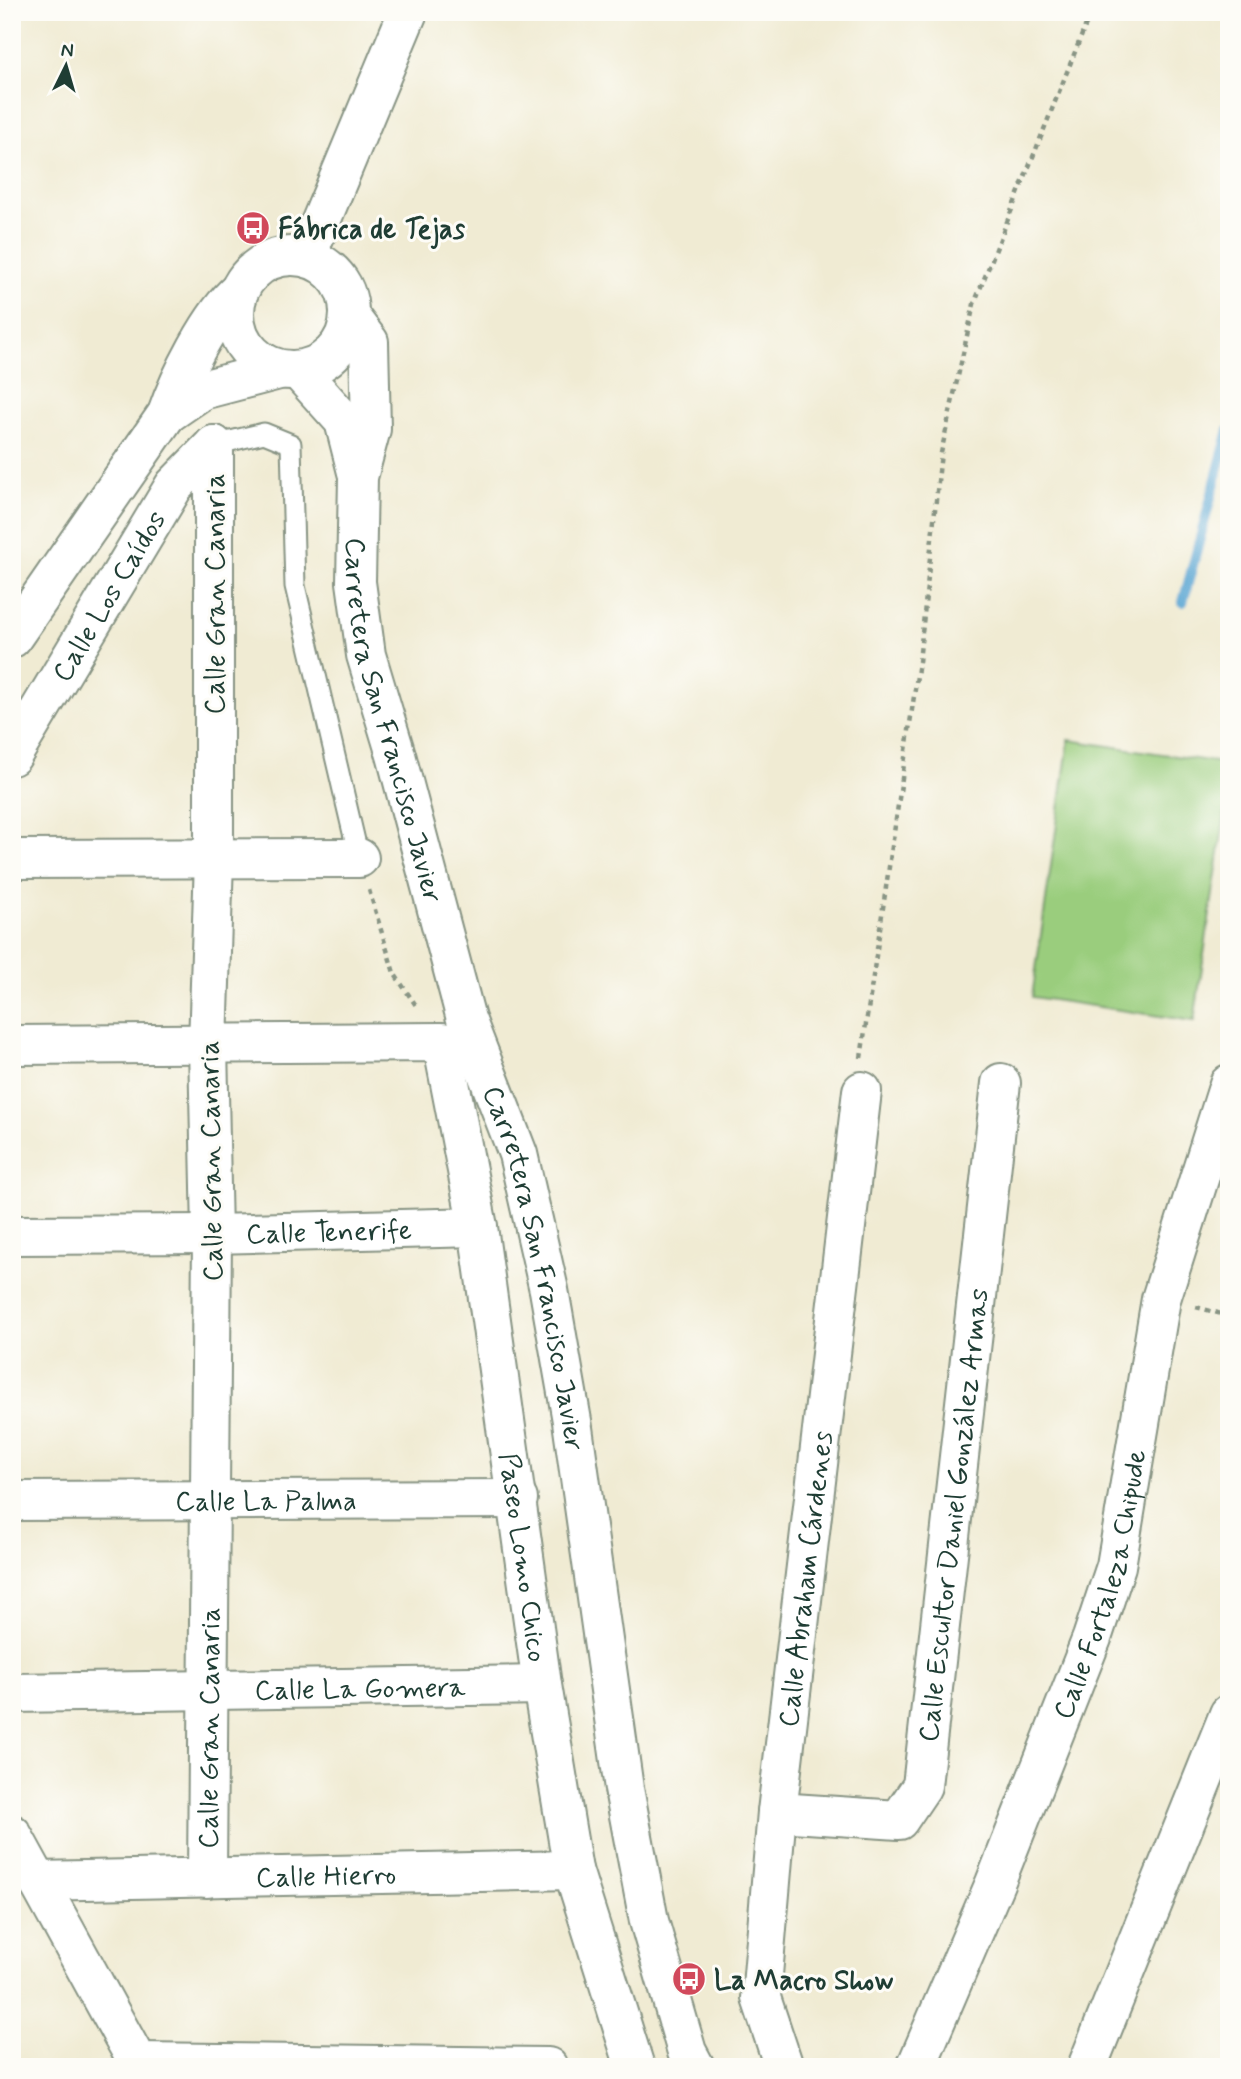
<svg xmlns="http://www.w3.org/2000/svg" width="1241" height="2079" viewBox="0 0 1241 2079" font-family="Mynerve,sans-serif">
<rect width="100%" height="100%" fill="#fdfcf7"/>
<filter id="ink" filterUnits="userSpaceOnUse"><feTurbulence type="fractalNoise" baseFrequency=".0143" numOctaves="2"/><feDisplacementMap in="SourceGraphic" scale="14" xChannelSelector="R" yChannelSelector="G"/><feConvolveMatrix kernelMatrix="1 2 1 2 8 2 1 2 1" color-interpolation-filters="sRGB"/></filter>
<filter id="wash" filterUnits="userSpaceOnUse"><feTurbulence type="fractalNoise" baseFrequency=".00686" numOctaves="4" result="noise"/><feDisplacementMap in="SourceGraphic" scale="28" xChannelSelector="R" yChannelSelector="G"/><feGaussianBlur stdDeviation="1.57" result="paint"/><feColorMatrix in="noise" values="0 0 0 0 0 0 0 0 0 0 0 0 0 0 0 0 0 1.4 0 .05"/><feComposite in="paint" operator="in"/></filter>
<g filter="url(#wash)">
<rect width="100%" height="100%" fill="#f0ebd3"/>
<path fill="#9acd7d" stroke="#5c8558" stroke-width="2" d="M 1069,740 L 1229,764 L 1229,786 L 1194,1021 L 1032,997 Z"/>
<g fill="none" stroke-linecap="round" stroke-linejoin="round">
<path stroke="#5aa6d3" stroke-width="10" d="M 1183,602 L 1229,430"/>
</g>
</g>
<g filter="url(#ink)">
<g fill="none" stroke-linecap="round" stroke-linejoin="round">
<g stroke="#889484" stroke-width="23">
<path id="lane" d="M 214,445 L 264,433 L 291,444 L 295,586 L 359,858"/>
</g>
<g stroke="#889484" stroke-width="42">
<g id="street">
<path d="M 306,257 L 408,12"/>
<path id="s1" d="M 12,756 L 174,486 L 214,445"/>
<path d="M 12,859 L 359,858"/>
<path id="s2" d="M 12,1045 L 442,1042 L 478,1227 L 542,1685 L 573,1870 L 635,2067"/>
<path id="s3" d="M 12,1235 L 212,1234 L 478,1227"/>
<path id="s4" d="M 12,1501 L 518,1499"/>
<path id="s5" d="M 12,1693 L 542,1685"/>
<path id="s6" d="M 777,1812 L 899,1820 L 922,1786 L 1001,1083"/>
<path d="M 12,1834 L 140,2067"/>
<path id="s7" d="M 207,1878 L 212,1234 L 208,1045 L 214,859 L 214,445"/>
<path id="s8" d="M 37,1881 L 573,1870"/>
<path d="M 137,2062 L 548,2067"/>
<path id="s9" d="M 784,2067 L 761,1998 L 777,1812 L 862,1091"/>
<path id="s10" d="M 916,2067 L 995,1883 L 1092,1638 L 1116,1566 L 1161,1299 L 1229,1084"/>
<path d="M 1087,2067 L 1229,1714"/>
</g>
</g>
<g stroke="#889484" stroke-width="42">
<g id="secondary">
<circle cx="292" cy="313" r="57"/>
<path id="s11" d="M 350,317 L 369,342 L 371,429 L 358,477 L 356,582 L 366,655 L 396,755 L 466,1019 L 518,1154 L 549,1290 L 572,1421 L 624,1789 L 649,1921 L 687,2052 L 695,2067"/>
<path d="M 299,371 L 344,421 L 357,472"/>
<path d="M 167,414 L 202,390 L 279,370"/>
<path d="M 12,638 L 167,414 C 179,379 211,314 239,291"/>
</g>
</g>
<g stroke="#889484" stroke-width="4.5" stroke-dasharray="5 5" stroke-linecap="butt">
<path d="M 369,890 L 394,973 L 417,1007"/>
<path d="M 861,1058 L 919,662 L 941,453 L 974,304 L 1091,12"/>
<path d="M 1196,1307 L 1229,1316"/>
</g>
<use href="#lane" stroke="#fff" stroke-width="19"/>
<use href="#street" stroke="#fff" stroke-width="38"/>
<use href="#secondary" stroke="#fff" stroke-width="38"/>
</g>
</g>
<defs>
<g id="bus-disc" transform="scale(1.75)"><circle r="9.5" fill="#d1495b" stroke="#fdfcf7"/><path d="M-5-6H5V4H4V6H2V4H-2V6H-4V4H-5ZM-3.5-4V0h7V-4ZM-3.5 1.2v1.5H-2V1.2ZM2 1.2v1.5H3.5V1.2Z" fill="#fff"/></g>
</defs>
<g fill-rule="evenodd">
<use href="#bus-disc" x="253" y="228"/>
<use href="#bus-disc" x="689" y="1979"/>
</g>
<g text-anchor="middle" stroke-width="6" stroke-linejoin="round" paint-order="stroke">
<g font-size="28" font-weight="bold" fill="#1f3d34" stroke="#fdfcf7" text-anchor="start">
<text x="278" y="238">Fábrica de Tejas</text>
<text x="714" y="1989">La Macro Show</text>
</g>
<g font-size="28" fill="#1f3d34" stroke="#fdfcf7">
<text transform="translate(214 594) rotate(-90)" y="10">Calle Gran Canaria</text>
<text dy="10" stroke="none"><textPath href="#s1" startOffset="187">Calle Los Caídos</textPath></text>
<text dy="10" stroke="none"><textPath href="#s11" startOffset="416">Carretera San Francisco Javier</textPath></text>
<text transform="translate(210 1161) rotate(-91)" y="10">Calle Gran Canaria</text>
<text dy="10" stroke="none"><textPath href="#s3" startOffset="317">Calle Tenerife</textPath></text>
<text dy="10" stroke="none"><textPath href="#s11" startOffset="984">Carretera San Francisco Javier</textPath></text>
<text dy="10" stroke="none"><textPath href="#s4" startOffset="254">Calle La Palma</textPath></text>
<text dy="10" stroke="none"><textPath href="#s6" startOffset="436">Calle Escultor Daniel González Armas</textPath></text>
<text dy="10" stroke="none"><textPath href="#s2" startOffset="952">Paseo Lomo Chico</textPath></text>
<text dy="10" stroke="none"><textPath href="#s9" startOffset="494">Calle Abraham Cárdenes</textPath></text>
<text dy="10" stroke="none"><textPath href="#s10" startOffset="518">Calle Fortaleza Chipude</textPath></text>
<text dy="10" stroke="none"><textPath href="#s5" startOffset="348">Calle La Gomera</textPath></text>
<text dy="10" stroke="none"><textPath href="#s7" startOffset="150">Calle Gran Canaria</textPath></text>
<text dy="10" stroke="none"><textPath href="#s8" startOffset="289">Calle Hierro</textPath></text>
</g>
</g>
<rect width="1241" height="2079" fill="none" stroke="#fdfcf7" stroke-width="42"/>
<g transform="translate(66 66) rotate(5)" stroke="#fdfcf7" stroke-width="5" paint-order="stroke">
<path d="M0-5L12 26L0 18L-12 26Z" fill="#1f3d34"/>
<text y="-10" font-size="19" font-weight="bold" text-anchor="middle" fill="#1f3d34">N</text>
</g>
</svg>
